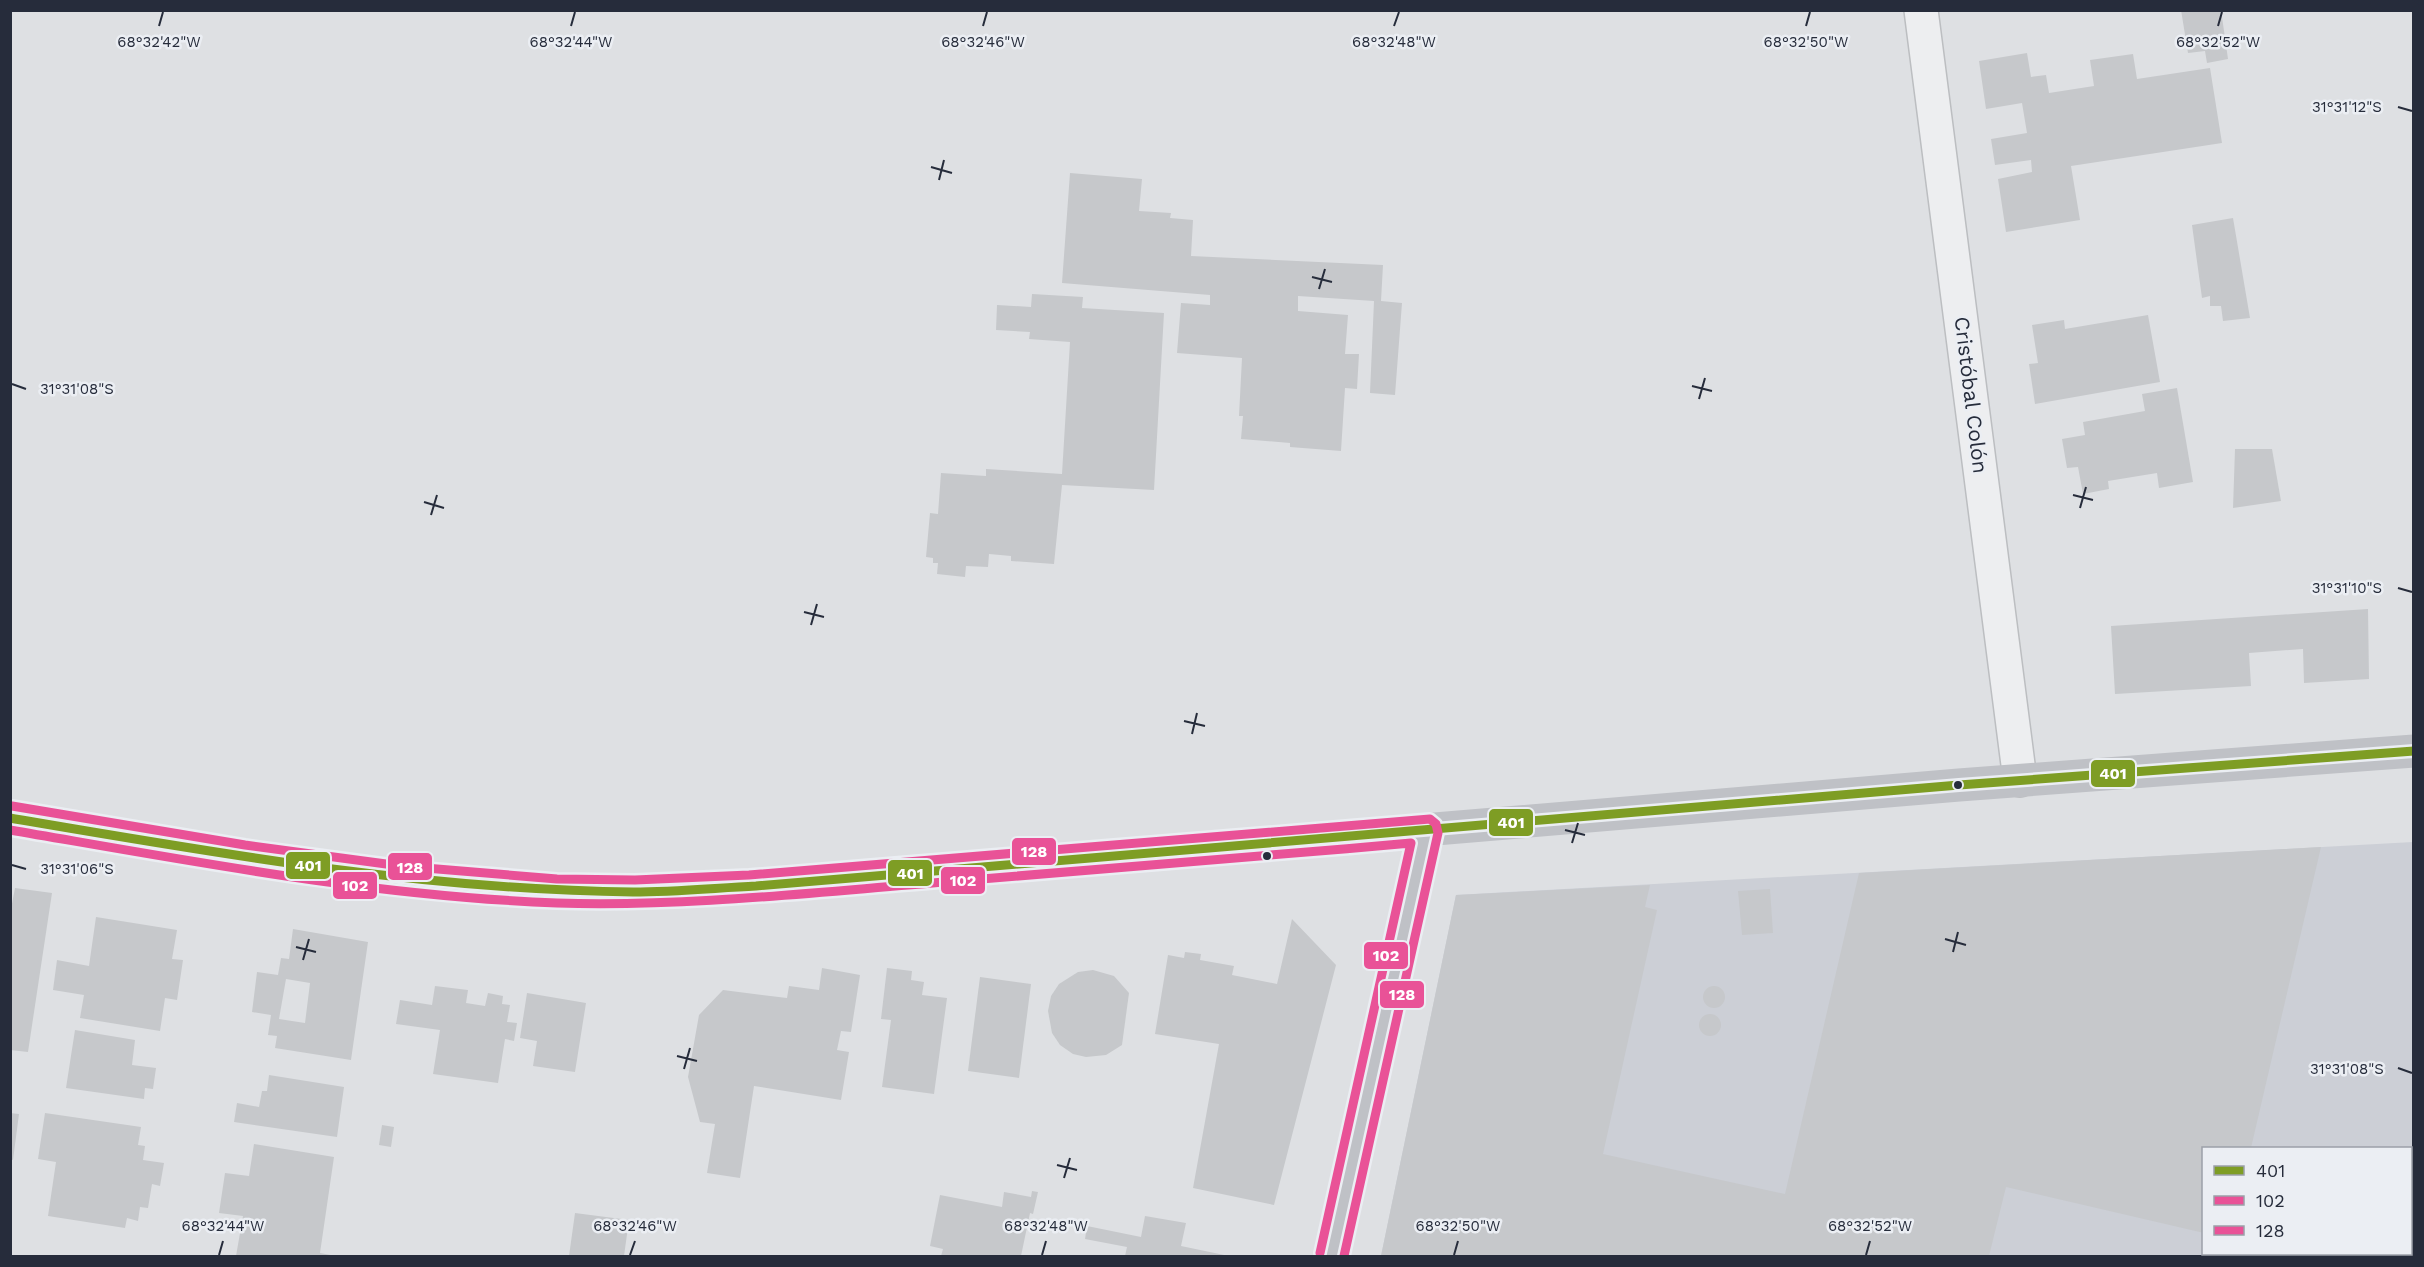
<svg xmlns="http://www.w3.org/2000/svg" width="2424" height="1267" viewBox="0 0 2424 1267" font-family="'Work Sans',sans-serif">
<rect width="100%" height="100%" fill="#dee0e3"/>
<path fill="#cccfd6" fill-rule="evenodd" d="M 2413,842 L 2413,1256 L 1381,1256 L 1456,895 ZM 2204,1148 L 2410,1148 L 2410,1254 L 2204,1254 Z"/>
<g fill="#c6c8cb" fill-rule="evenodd">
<path d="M 2181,10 L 2221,10 L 2228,59 L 2207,63 L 2205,51 L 2188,53 Z"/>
<path d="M 2027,53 L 2031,77 L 2046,75 L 2049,93 L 2094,86 L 2090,60 L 2133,54 L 2137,79 L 2210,68 L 2222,143 L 2071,166 L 2080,220 L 2006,232 L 1998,179 L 2032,172 L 2031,160 L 1995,165 L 1991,139 L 2027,133 L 2022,103 L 1986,109 L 1979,61 Z"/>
<path d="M 1070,173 L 1142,179 L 1139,211 L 1171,213 L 1170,218 L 1193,220 L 1191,256 L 1383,265 L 1381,301 L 1402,303 L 1395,395 L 1370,393 L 1374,301 L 1298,296 L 1298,311 L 1348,315 L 1345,354 L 1359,354 L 1357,389 L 1345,388 L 1341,451 L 1290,447 L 1290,443 L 1241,439 L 1243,416 L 1239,416 L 1242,358 L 1177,353 L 1181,303 L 1210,305 L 1210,295 L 1062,283 Z"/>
<path d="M 2233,218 L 2250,318 L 2223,321 L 2221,306 L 2210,306 L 2210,296 L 2202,298 L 2192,225 Z"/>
<path d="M 1032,294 L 1083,297 L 1082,308 L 1164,313 L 1154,490 L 1062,485 L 1054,564 L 1011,561 L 1011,556 L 989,554 L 988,567 L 966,566 L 965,577 L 937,574 L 938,563 L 933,563 L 933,558 L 926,557 L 930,513 L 938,514 L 941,473 L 986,476 L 986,469 L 1062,474 L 1070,342 L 1029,339 L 1030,332 L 996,330 L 997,305 L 1031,307 Z"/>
<path d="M 2148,315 L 2160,382 L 2035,404 L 2029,364 L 2038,363 L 2032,325 L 2064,320 L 2065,329 Z"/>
<path d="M 2177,388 L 2193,482 L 2159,488 L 2157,473 L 2108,481 L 2109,489 L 2083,494 L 2078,467 L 2067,468 L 2062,439 L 2085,435 L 2083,422 L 2145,411 L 2142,394 Z"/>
<path d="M 2235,449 L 2272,449 L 2281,501 L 2233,508 Z"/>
<path d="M 2368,609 L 2369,679 L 2304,683 L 2303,649 L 2249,653 L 2251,686 L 2115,694 L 2111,626 Z"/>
<path d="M 2321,847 L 2251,1148 L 2204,1148 L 2204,1233 L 2006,1187 L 1989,1256 L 1381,1256 L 1456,895 L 1650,885 L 1645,907 L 1657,910 L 1603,1154 L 1785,1194 L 1859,873 Z"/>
<path d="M 15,888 L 52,893 L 28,1052 L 10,1050 L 10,914 Z"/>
<path d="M 1770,889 L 1773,933 L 1742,935 L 1738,891 Z"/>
<path d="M 96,917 L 177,930 L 172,959 L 183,960 L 177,1000 L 165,998 L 160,1031 L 80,1018 L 84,995 L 53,990 L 57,960 L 89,966 Z"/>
<path d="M 1292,919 L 1336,965 L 1274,1205 L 1193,1188 L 1219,1044 L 1155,1034 L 1168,955 L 1184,958 L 1185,952 L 1201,954 L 1200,960 L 1234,966 L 1232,975 L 1277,984 Z"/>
<path d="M 293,929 L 368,942 L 351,1060 L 275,1048 L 277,1036 L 268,1035 L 271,1015 L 252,1012 L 257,972 L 278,975 L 281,958 L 289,959 ZM 286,979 L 310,983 L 305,1023 L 279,1019 Z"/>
<path d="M 822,968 L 860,975 L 851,1032 L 841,1031 L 837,1050 L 849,1052 L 841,1100 L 754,1086 L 740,1178 L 707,1173 L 715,1124 L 700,1122 L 688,1077 L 699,1015 L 723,990 L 787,998 L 789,986 L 819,990 Z"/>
<path d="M 887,968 L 912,971 L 911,980 L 924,982 L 922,995 L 947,998 L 934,1094 L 882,1087 L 891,1020 L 881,1019 Z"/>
<path d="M 1093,970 L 1114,976 L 1129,993 L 1122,1045 L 1106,1055 L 1086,1057 L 1073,1054 L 1060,1045 L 1052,1033 L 1048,1011 L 1051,996 L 1059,984 L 1078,972 Z"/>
<path d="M 980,977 L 1031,984 L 1019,1078 L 968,1071 Z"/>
<circle cx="1714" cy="997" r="11"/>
<path d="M 435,986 L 468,990 L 466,1003 L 485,1006 L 488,993 L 503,996 L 502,1004 L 510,1005 L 507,1022 L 517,1023 L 514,1041 L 505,1039 L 498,1083 L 433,1074 L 440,1030 L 396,1024 L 400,1000 L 432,1005 Z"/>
<path d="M 527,993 L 586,1003 L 575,1072 L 533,1066 L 537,1041 L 520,1038 Z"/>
<circle cx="1710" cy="1025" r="11"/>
<path d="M 75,1030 L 135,1040 L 132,1065 L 156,1068 L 153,1089 L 145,1088 L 144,1099 L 66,1088 Z"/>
<path d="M 269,1075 L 344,1087 L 337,1137 L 234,1122 L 237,1103 L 259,1107 L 262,1091 L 267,1091 Z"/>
<path d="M 10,1113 L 19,1114 L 13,1160 L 10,1159 Z"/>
<path d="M 45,1113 L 141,1127 L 138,1145 L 145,1146 L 143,1160 L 164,1163 L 160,1186 L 152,1184 L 148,1208 L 140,1207 L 138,1221 L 127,1218 L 125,1228 L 48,1216 L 56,1162 L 38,1159 Z"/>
<path d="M 382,1125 L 394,1127 L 391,1147 L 379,1145 Z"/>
<path d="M 254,1144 L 334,1157 L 320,1253 L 336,1256 L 236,1256 L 243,1216 L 219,1213 L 225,1173 L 249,1176 Z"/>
<path d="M 1032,1191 L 1038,1192 L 1033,1214 L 1030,1213 L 1021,1256 L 941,1256 L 943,1249 L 930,1246 L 940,1195 L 1002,1207 L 1004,1192 L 1031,1197 Z"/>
<path d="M 575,1213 L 629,1220 L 624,1256 L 569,1256 Z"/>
<path d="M 1145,1216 L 1186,1223 L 1181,1246 L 1229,1256 L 1125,1256 L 1127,1247 L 1085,1239 L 1087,1226 L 1141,1237 Z"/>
</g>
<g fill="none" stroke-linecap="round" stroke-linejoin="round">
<g stroke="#bcbec1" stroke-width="36">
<path id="street" d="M 1921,10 L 2020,780"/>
</g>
<use href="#street" stroke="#edeef0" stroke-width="33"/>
<g stroke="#bfc1c6" stroke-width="33">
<path d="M 10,818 C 217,853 424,890 633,892 C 674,892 716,888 756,886 L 1959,785 L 2414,751"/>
<path d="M 1332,1256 L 1426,830"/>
</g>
<g stroke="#ebeef3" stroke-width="14">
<path id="bus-1" d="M 10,818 C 216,853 424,890 633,892 C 674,892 715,888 756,886 L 1959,785 L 2414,751"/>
</g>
<g stroke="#ebeef3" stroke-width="14">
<path id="bus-2" d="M 10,830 C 191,861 373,896 557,903 C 687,907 816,892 945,882 C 1101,869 1256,857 1411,843 L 1320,1253"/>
</g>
<g stroke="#ebeef3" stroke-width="14">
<path id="bus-3" d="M 12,806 L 245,845 L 401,866 L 557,879 L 635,880 L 749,875 L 1430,819 L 1436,824 L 1438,833 L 1344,1256"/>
</g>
<use href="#bus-1" stroke="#7e9d24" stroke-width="9"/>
<use href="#bus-2" stroke="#e95297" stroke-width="9"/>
<use href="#bus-3" stroke="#e95297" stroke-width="9"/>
</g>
<path fill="none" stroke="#262c3b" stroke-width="2" d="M 159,26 L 163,12M 571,26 L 575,12M 983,26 L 987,12M 1394,26 L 1399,12M 1806,26 L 1810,12M 2218,26 L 2222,12M 2398,107 L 2412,111M 931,167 L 952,173M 939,180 L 944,160M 1312,277 L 1332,282M 1319,289 L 1325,269M 12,384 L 26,389M 1692,386 L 1712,391M 1699,399 L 1705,378M 2073,495 L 2093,500M 424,502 L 444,508M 2080,508 L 2086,487M 431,515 L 437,495M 2398,588 L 2412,592M 804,612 L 824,617M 811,625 L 817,604M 1184,721 L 1205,726M 1192,734 L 1197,713M 1565,830 L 1585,835M 1572,843 L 1578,823M 12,865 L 26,869M 1945,939 L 1966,945M 296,947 L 316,952M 1953,952 L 1958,932M 303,960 L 309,939M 677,1056 L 697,1061M 2398,1068 L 2412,1073M 684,1069 L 690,1048M 1057,1165 L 1077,1170M 1064,1178 L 1070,1158M 219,1255 L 223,1241M 630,1255 L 635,1241M 1042,1255 L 1046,1241M 1454,1255 L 1458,1241M 1866,1255 L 1870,1241"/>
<g fill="#262c3b" stroke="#ebeef3" stroke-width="2">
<circle cx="1958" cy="785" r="5"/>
<circle cx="1267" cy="856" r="5"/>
</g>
<g text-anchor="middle" stroke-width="5" stroke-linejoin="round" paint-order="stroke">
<g font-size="21" fill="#262c3b" stroke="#ebeef3">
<text transform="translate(1971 395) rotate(83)" y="7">Cristóbal Colón</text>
</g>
</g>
<g font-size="15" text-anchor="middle" fill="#262c3b" stroke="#ebeef3" stroke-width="5" stroke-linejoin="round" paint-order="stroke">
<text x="159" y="47">68°32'42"W</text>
<text x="571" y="47">68°32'44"W</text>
<text x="983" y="47">68°32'46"W</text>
<text x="1394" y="47">68°32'48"W</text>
<text x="1806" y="47">68°32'50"W</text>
<text x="2218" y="47">68°32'52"W</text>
<text x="2347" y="112">31°31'12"S</text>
<text x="77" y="394">31°31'08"S</text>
<text x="2347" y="593">31°31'10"S</text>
<text x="77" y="874">31°31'06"S</text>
<text x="2347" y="1074">31°31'08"S</text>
<text x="223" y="1231">68°32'44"W</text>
<text x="635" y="1231">68°32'46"W</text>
<text x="1046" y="1231">68°32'48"W</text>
<text x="1458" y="1231">68°32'50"W</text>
<text x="1870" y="1231">68°32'52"W</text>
</g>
<g stroke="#ebeef3" stroke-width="2">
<rect x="2090" y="759" width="46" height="29" rx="6" fill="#7e9d24"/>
<rect x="1488" y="808" width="46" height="29" rx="6" fill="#7e9d24"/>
<rect x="1011" y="837" width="46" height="29" rx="6" fill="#e95297"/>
<rect x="285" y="851" width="46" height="29" rx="6" fill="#7e9d24"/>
<rect x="387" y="852" width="46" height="29" rx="6" fill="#e95297"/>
<rect x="887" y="859" width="46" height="28" rx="6" fill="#7e9d24"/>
<rect x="940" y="866" width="46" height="29" rx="6" fill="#e95297"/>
<rect x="332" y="871" width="46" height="29" rx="6" fill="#e95297"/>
<rect x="1363" y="941" width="46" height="29" rx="6" fill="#e95297"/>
<rect x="1379" y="980" width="46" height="29" rx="6" fill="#e95297"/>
</g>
<g font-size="16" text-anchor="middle" font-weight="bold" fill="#fff">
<text x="2113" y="779">401</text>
<text x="1511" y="828">401</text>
<text x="1034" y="857">128</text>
<text x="308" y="871">401</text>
<text x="410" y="873">128</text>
<text x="910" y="879">401</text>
<text x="963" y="886">102</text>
<text x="355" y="891">102</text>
<text x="1386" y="961">102</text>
<text x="1402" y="1000">128</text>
</g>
<rect width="2424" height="1267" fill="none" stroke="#262c3b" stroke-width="24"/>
<rect x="2202" y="1147" width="210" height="108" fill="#ebeef3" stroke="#9ca0a9" stroke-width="1.5"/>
<rect x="2214" y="1166" width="30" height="9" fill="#7e9d24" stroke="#9ca0a9" stroke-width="1.5"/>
<text x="2256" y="1177" font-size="18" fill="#262c3b">401</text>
<rect x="2214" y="1196" width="30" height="9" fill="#e95297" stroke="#9ca0a9" stroke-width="1.5"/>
<text x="2256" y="1207" font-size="18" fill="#262c3b">102</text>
<rect x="2214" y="1226" width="30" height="9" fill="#e95297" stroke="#9ca0a9" stroke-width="1.5"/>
<text x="2256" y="1237" font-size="18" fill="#262c3b">128</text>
</svg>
